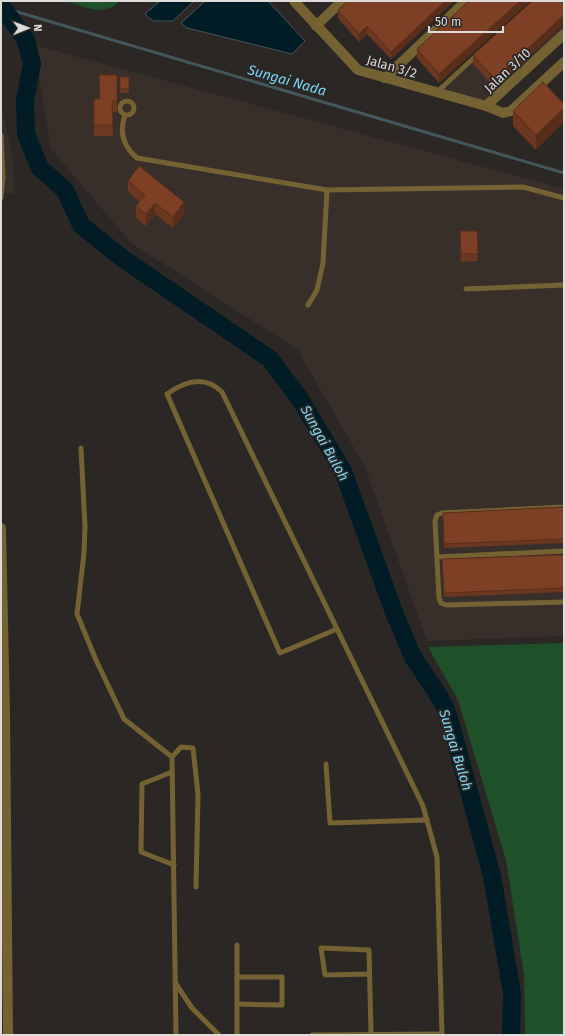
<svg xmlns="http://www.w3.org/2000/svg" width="565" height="1036" viewBox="0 0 565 1036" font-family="'Fira Sans',sans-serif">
<rect width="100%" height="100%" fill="#2b2725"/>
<g fill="#382f2b">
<path d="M 540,1 L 564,1 L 564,28 L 486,102 L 442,90 Z"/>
<path d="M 34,45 L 564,189 L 564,636 L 427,641 L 365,467 L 297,349 L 131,243 L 51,149 Z"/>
<path d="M 1,106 L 13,158 L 14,193 L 1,193 Z"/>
</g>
<g fill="#1e5029">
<path d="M 66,1 L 120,1 C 105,17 84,7 66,1 Z"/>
<path d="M 564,643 L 564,1035 L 525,1035 L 524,975 L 506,860 L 458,700 L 428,647 Z"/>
</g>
<g fill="#021c25" stroke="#44555b">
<path d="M 160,1 L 194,1 L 173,21 L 153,21 L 145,14 Z"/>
<path d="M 205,1 L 268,1 L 305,41 L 292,54 L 187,28 L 181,23 Z"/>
</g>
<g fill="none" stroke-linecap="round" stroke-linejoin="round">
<path stroke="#44555b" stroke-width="3" d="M 4,8 L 564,173"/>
<path stroke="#021c25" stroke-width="18" d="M 1,5 L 26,40 L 32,64 L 25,100 L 26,134 L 40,168 L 65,190 L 81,225 L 122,258 L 270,359 L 300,399 L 343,471 L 395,615 L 413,657 L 437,693 L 446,709 L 451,725 L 492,876 L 512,993 L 511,1035"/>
<g stroke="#756233" stroke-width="5">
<path d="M 437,92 L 478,54"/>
<circle cx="127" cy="108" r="7"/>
<path d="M 125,115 C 119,132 123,146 137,158 L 327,190 L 523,187 L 564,198"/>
<path d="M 1,135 L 3,177 L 1,198"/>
<path d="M 466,289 L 564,285"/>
<path d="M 308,305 L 317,290 L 323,263 L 327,190"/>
<path d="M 81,448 L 85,527 L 84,553 L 77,614 L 96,660 L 124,719 L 172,757"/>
<path d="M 564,507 L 442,513 L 437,515 L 435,521 L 439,598 L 441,603 L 446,605 L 564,602"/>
<path d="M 437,557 L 564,551"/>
<path d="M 337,629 L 280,653 L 167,394 C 185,381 205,375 222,392 L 423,806 L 437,857 L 442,1035"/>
<path d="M 326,764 L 330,823 L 427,820"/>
<path d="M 172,772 L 142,784 L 141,852 L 174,865"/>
<path d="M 237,945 L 237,1035"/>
<path d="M 369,974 L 325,975 L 321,948 L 369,950 L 371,1034"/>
<path d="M 237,977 L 282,977 L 282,1005 L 237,1004"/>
<path d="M 176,984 L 192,1008 L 219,1035"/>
<path d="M 176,1035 L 172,757 L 181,747 L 193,748 L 198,794 L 196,887"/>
<path d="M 312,1035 L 442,1034"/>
</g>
<g stroke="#756233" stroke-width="10">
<path d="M 294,1 L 358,70 L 486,106 L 503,113 L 511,111 L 564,62"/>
<path d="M 316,26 L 342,1"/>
<path d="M 385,78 L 466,1"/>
<path d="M 486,106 L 564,34"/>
<path d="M 1,528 L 5,715 L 8,1035"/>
</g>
</g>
<g fill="#6c3720">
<path d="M 348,1 L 454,1 L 391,59 L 367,34 L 359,42 L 338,18 L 338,10 Z"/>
<path d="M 469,1 L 530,1 L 439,83 L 417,58 L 417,49 Z"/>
<path d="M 532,1 L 495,88 L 473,64 L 473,55 Z"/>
<path d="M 117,75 L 117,112 L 112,112 L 113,136 L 94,136 L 94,99 L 100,99 Z"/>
<rect x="120" y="77" width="9" height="16"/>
<path d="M 564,104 L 536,150 L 513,126 L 513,111 Z"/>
<path d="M 128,181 L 184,214 L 173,228 L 155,214 L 146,226 L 136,218 L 136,206 L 140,202 L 128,192 Z"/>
<path d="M 460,231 L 477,231 L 478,261 L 461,262 Z"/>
<path d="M 564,507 L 564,543 L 444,548 L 443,513 Z"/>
<path d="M 564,555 L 564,592 L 444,597 L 442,559 Z"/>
</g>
<g fill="#582d1a">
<path d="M 445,1 L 454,1 L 391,59 L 391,52 Z"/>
<path d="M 520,1 L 530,1 L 439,83 L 439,74 Z"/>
<path d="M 564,15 L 564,24 L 495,88 L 495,79 Z"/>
<path d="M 367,26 L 367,34 L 359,42 L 359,34 Z"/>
<path d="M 564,108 L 564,122 L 536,150 L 536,135 Z"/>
<path d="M 184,202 L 184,214 L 173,228 L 173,217 Z"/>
<path d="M 155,203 L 155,214 L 146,226 L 146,214 Z"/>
</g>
<g fill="#7d4025" stroke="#582d1a">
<path d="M 348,1 L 445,1 L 391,52 L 367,26 L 359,34 L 338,10 Z"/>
<path d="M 469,1 L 520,1 L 439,74 L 417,49 Z"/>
<path d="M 532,1 L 564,1 L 564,15 L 495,79 L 473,55 Z"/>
<path d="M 99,75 L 117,75 L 117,101 L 112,101 L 113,125 L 94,125 L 94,99 L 100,99 Z"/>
<rect x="120" y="77" width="9" height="12"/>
<path d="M 543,82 L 564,104 L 564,108 L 536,135 L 513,111 Z"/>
<path d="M 139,166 L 184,202 L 173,217 L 155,203 L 146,214 L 136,206 L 145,195 L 128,181 Z"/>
<path d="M 460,231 L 477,231 L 478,254 L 461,254 Z"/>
<path d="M 564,507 L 564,539 L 444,544 L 443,513 Z"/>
<path d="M 564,555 L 564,588 L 444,593 L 442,559 Z"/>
<path d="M 1,1023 L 2,1035 L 1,1035 Z"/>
</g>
<g text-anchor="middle" stroke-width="3.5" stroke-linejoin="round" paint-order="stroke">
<g font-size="13" fill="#dedbda" stroke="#2b2725">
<text transform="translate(392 66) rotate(16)" y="5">Jalan 3/2</text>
<text transform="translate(507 70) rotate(-43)" y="5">Jalan 3/10</text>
</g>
<g font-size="14" font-style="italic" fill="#7bd7f7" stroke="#2b2725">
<text transform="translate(287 80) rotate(16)" y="5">Sungai Nada</text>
<text transform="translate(325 443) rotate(61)" y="5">Sungai Buloh</text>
<text transform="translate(456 750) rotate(73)" y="5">Sungai Buloh</text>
</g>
</g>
<rect width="565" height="1036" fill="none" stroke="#dedbda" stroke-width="4"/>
<g transform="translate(28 28) rotate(89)" stroke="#2b2725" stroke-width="3" paint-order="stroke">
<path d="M0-3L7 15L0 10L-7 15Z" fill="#dedbda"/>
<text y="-6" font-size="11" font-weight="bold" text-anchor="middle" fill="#dedbda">N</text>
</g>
<path d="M429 26v6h74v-6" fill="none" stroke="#dedbda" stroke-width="2"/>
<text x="435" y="26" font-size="12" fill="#dedbda" stroke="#2b2725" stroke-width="3" paint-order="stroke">50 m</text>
</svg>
